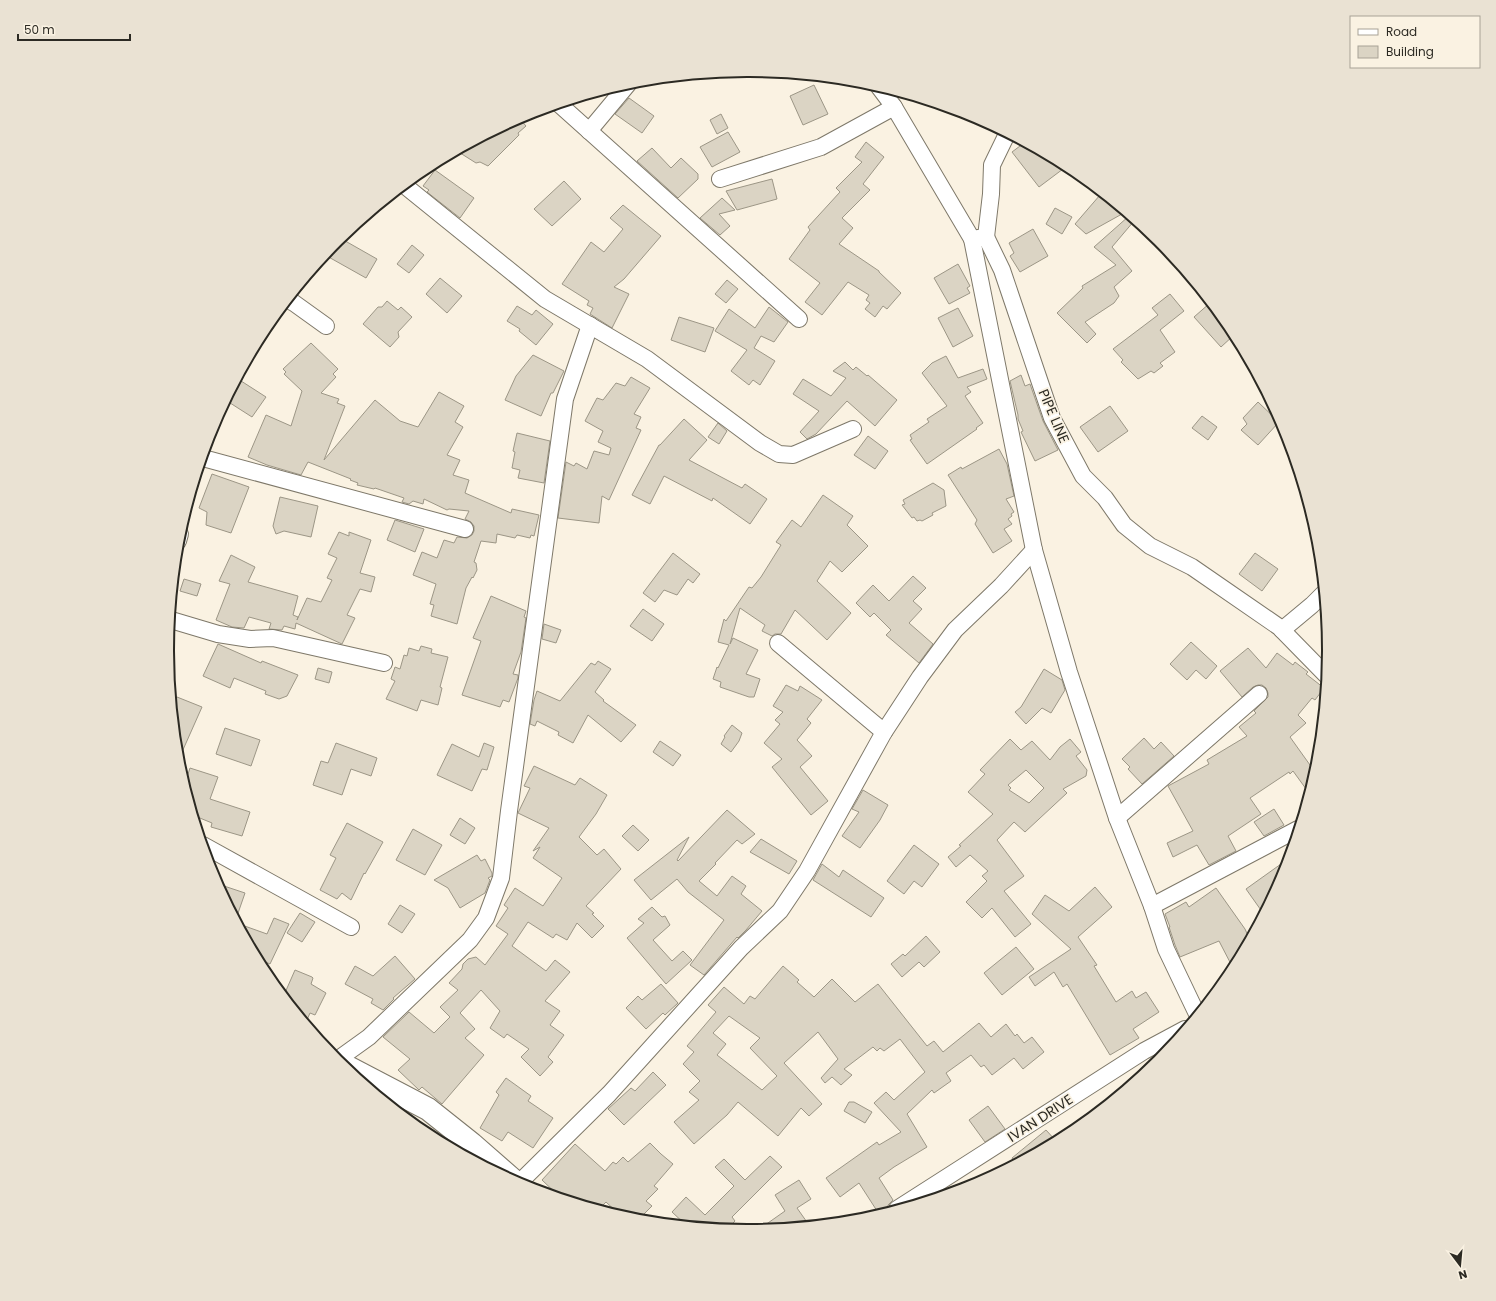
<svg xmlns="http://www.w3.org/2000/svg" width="1496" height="1301" viewBox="0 0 1496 1301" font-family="Poppins,sans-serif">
<rect width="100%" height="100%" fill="#faf2e2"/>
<g fill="#dbd4c4" stroke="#9c9686" fill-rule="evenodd">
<path d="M 814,85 L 828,114 L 803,125 L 790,96 Z"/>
<path d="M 629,98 L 654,116 L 642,133 L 615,114 Z"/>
<path d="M 721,114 L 728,128 L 717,134 L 710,120 Z"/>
<path d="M 519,118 L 526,126 L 518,133 L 519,135 L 488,166 L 480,162 L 476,163 L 457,151 Z"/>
<path d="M 728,132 L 740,152 L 712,167 L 700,147 Z"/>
<path d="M 866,142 L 884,157 L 863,184 L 870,190 L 842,218 L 853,228 L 839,244 L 879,271 L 879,272 L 901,293 L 887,309 L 883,306 L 875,317 L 865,309 L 870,303 L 866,300 L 869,295 L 848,282 L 822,315 L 805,302 L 820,283 L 789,259 L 810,230 L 808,227 L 840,192 L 836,188 L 862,162 L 855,157 Z"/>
<path d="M 1024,143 L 1027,144 L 1067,166 L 1039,187 L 1012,152 Z"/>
<path d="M 652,148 L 671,168 L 681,158 L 698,174 L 698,179 L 678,198 L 637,161 Z"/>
<path d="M 435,170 L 474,198 L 460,218 L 427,192 L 429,190 L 423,186 Z"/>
<path d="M 772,179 L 777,199 L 737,210 L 726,191 Z"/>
<path d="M 564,181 L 581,199 L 552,226 L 534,209 Z"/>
<path d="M 1100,195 L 1122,214 L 1086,234 L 1075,224 Z"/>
<path d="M 722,198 L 735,210 L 719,214 L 730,226 L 720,235 L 700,218 Z"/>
<path d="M 623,205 L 661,236 L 624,279 L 614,287 L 629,294 L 612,328 L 590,314 L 593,308 L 587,305 L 589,301 L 562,284 L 591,242 L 604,252 L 623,229 L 610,218 Z"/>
<path d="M 1055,208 L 1072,217 L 1062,234 L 1046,224 Z"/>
<path d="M 1129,216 L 1134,221 L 1112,247 L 1132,271 L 1114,287 L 1119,296 L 1114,303 L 1085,322 L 1096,334 L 1087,343 L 1057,313 L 1083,288 L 1082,286 L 1116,265 L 1094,247 Z"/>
<path d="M 1033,229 L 1048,256 L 1020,272 L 1010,256 L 1014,253 L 1009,243 Z"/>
<path d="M 340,238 L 377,259 L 366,278 L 325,255 Z"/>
<path d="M 412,245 L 424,255 L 409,273 L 397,264 Z"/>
<path d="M 958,264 L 970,286 L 967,288 L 970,293 L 949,304 L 934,278 Z"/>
<path d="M 440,278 L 462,296 L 447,313 L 426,294 Z"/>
<path d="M 727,280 L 738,289 L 726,303 L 715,294 Z"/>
<path d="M 1170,294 L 1184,311 L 1160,330 L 1175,352 L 1160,363 L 1163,366 L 1154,373 L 1151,371 L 1138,379 L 1121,362 L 1123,360 L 1113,349 L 1158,315 L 1152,308 Z"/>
<path d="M 387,301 L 398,310 L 401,307 L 412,317 L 398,332 L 399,337 L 390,347 L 363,324 L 378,307 L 382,307 Z"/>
<path d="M 1210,303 L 1231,328 L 1234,335 L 1221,347 L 1194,317 Z"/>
<path d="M 517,306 L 532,315 L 536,310 L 553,324 L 536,345 L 519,331 L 520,329 L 507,321 Z"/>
<path d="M 769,307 L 788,322 L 774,342 L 761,336 L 754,348 L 775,361 L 760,385 L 753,380 L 749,385 L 731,371 L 747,350 L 715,331 L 729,309 L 755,328 Z"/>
<path d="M 958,308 L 973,336 L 953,347 L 938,318 Z"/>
<path d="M 679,317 L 714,328 L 705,352 L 671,340 Z"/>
<path d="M 311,343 L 338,369 L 333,374 L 336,377 L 321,393 L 339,399 L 337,403 L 345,406 L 324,460 L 375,400 L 400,421 L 418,427 L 439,392 L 464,406 L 455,422 L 463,427 L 447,455 L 460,460 L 453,475 L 469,480 L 465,493 L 511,513 L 512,509 L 539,515 L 534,536 L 531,535 L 530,538 L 517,535 L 515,538 L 497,534 L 496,543 L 481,541 L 474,562 L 476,563 L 477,570 L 473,578 L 472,577 L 466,588 L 457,624 L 431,616 L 434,605 L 430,604 L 436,584 L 413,575 L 422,552 L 437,558 L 444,540 L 454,543 L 457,537 L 467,538 L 472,535 L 474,531 L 474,526 L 471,522 L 465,519 L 469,511 L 449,509 L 447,510 L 424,499 L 423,504 L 413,501 L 409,504 L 402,502 L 404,498 L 375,488 L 374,489 L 357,485 L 358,483 L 350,480 L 351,479 L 308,462 L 301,475 L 267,465 L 248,457 L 266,415 L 291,426 L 302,391 L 284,374 L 286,372 L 283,369 Z"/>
<path d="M 533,355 L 564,371 L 553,393 L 551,393 L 541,416 L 505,400 L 516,376 Z"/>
<path d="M 946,356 L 958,378 L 983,369 L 987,379 L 967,387 L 971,392 L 965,396 L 983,423 L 976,428 L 977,429 L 927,464 L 910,440 L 912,439 L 910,435 L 929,422 L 927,419 L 947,406 L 922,373 L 932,363 Z"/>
<path d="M 845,362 L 853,370 L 856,367 L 867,376 L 868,375 L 897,400 L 875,426 L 847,401 L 816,434 L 807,439 L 800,432 L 819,411 L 793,394 L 803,379 L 831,396 L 846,378 L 833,371 Z"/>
<path d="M 1021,375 L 1025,386 L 1030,384 L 1043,421 L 1058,450 L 1035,461 L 1021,432 L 1023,431 L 1018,419 L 1018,415 L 1010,381 Z"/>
<path d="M 631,377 L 650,388 L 634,414 L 641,417 L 636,428 L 641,430 L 609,500 L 602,496 L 599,523 L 558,518 L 566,462 L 574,466 L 576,463 L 587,469 L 594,451 L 609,455 L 611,448 L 598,442 L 603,431 L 585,421 L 597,398 L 603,400 L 616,383 L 625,386 Z"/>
<path d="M 238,379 L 266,397 L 252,417 L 227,401 Z"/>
<path d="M 1258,402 L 1279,422 L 1258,445 L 1241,430 L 1247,424 L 1243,418 Z"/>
<path d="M 1110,406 L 1128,431 L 1098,452 L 1080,427 Z"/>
<path d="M 1202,416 L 1217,427 L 1208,440 L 1192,428 Z"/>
<path d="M 684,419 L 707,440 L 689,460 L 742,488 L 745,484 L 767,499 L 750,524 L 713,498 L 712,501 L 664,476 L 650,504 L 632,495 L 659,445 L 660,445 Z"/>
<path d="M 718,423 L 727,431 L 719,444 L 708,437 Z"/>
<path d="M 517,433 L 550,441 L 544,483 L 518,478 L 520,470 L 512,468 L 515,452 L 513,451 Z"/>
<path d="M 868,436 L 888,451 L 875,469 L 854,455 Z"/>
<path d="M 999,449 L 1007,464 L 1014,496 L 1006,499 L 1014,512 L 1011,514 L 1012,516 L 1008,519 L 1012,524 L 1004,529 L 1012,541 L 993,553 L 975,524 L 977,520 L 948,475 L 961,467 L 962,469 Z"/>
<path d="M 212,474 L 249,487 L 231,533 L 206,525 L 207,512 L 199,508 Z"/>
<path d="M 933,483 L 944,490 L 946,506 L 932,513 L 933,515 L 922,521 L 920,520 L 917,521 L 914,517 L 912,518 L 902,505 L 905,504 L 903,500 Z"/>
<path d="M 823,495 L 853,516 L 847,525 L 868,546 L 842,572 L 830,561 L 817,581 L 851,613 L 827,640 L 795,610 L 781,634 L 775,634 L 772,636 L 762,631 L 765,625 L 740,608 L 730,644 L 733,638 L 758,650 L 746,674 L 760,679 L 754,697 L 749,697 L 720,687 L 721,682 L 713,679 L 717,667 L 718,668 L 729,645 L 718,642 L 724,619 L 726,621 L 749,587 L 752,588 L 761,577 L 781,545 L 776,542 L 792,520 L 801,527 Z"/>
<path d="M 280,497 L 318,506 L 311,537 L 284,531 L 276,534 L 273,526 Z"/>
<path d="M 395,520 L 424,529 L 415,552 L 387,540 Z"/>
<path d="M 339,532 L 349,536 L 349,532 L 371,540 L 360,573 L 375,577 L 371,592 L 360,589 L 347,615 L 355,618 L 342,644 L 296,623 L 295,629 L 284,626 L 282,630 L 269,629 L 271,623 L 249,617 L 244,628 L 232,627 L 216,620 L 230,584 L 219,581 L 231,555 L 255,567 L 248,582 L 298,596 L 293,615 L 298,617 L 297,620 L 307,598 L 321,602 L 332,580 L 327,578 L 337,558 L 328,554 Z"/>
<path d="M 673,553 L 700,574 L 693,583 L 688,579 L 677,595 L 664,590 L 655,602 L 643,593 Z"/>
<path d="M 1255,553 L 1278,569 L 1262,591 L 1239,574 Z"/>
<path d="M 913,576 L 926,588 L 913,601 L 922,609 L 909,623 L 933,644 L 919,663 L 886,635 L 891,630 L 874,613 L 870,617 L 856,603 L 873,585 L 889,601 Z"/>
<path d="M 184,579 L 201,584 L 197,596 L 180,591 Z"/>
<path d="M 491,596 L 526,611 L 524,617 L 526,618 L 521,652 L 513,674 L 518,675 L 518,678 L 509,702 L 503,700 L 500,707 L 462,695 L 481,641 L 473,638 Z"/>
<path d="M 643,609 L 664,624 L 652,641 L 630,626 Z"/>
<path d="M 544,624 L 561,630 L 556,643 L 542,639 Z"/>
<path d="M 1191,642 L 1217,666 L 1206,679 L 1196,670 L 1187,680 L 1170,664 Z"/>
<path d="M 218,644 L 261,663 L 262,661 L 298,675 L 287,696 L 279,699 L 265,694 L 266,691 L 234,678 L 230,688 L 203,676 Z"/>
<path d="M 421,646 L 432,649 L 431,653 L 448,657 L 440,687 L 442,688 L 438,705 L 421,700 L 417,711 L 386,699 L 395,681 L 391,679 L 395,667 L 400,669 L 404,655 L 407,656 L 409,648 L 419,651 Z"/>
<path d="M 1248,648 L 1266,668 L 1277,653 L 1293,665 L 1295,662 L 1308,672 L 1306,674 L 1324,688 L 1315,700 L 1312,698 L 1298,715 L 1306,723 L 1290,737 L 1315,772 L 1309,793 L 1293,771 L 1290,774 L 1289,772 L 1250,798 L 1261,814 L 1228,836 L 1236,851 L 1209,865 L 1197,845 L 1173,857 L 1167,843 L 1193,831 L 1168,786 L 1209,764 L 1207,760 L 1247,736 L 1239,727 L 1256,713 L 1254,711 L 1268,697 L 1268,693 L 1266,688 L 1262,685 L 1258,685 L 1253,687 L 1242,697 L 1220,671 Z"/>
<path d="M 598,661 L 611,669 L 595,692 L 604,700 L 603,701 L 636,725 L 621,742 L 588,715 L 573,743 L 558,735 L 559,732 L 537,721 L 535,726 L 530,724 L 534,700 L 537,691 L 560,701 L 591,663 L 595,665 Z"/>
<path d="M 318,668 L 332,672 L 329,683 L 315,679 Z"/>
<path d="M 1044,669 L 1062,680 L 1065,690 L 1051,713 L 1042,708 L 1026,724 L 1015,712 L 1021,707 Z"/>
<path d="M 786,685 L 798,691 L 800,686 L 822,700 L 807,719 L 811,723 L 797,740 L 812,756 L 800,767 L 828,801 L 811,815 L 772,767 L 782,759 L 764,743 L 780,724 L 775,720 L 783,712 L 773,706 Z"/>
<path d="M 177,697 L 202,707 L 178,761 L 173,707 Z"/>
<path d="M 732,725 L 742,733 L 739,741 L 731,752 L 721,744 L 725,737 L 724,736 Z"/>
<path d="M 225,728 L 260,740 L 251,766 L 216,754 Z"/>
<path d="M 1144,738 L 1154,749 L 1161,742 L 1174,756 L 1142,784 L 1128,769 L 1130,767 L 1122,759 Z"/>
<path d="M 1010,739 L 1021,750 L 1032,741 L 1050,760 L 1060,747 L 1070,739 L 1081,752 L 1076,756 L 1087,770 L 1086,776 L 1063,789 L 1067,793 L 1025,832 L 1014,822 L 997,840 L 1024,876 L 1004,891 L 1031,924 L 1015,937 L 992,908 L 982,918 L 966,902 L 987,881 L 982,876 L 988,871 L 970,855 L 956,867 L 948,857 L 961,846 L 959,845 L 993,814 L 968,792 L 985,774 L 980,770 ZM 1026,770 L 1044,788 L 1029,803 L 1009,790 L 1011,788 L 1008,785 Z"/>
<path d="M 660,741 L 681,755 L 673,766 L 653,752 Z"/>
<path d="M 336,743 L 377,758 L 371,776 L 351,769 L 342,795 L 313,785 L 321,761 L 328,763 Z"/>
<path d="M 484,743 L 494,747 L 487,770 L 482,769 L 472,791 L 437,775 L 452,744 L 479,757 Z"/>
<path d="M 534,766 L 575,785 L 580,778 L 607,795 L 596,814 L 579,837 L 597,855 L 604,849 L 621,869 L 586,906 L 594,913 L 592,914 L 604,926 L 592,938 L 577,923 L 567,940 L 556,934 L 553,938 L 528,922 L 512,946 L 546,971 L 555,960 L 570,972 L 545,1001 L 560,1011 L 550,1025 L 564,1035 L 548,1057 L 553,1062 L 540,1076 L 521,1057 L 529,1049 L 507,1034 L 504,1038 L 490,1028 L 500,1011 L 481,990 L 460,1013 L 475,1029 L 465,1038 L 484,1055 L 442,1104 L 422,1087 L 419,1090 L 398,1070 L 410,1059 L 383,1037 L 409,1012 L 434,1033 L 450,1017 L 440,1007 L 458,990 L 449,983 L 462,969 L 463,964 L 468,959 L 476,957 L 485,965 L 508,934 L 496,926 L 508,908 L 504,905 L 515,888 L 543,906 L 562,878 L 533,858 L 540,847 L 533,851 L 549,828 L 518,813 L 530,788 L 524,786 Z"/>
<path d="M 190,768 L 218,777 L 210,799 L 250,812 L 242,836 L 211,827 L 212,823 L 195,816 L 185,783 Z"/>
<path d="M 863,790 L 888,805 L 880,820 L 860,848 L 842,836 L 859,812 L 852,809 Z"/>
<path d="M 1274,809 L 1284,825 L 1264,836 L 1254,822 Z"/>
<path d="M 727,810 L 755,834 L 742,844 L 737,840 L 715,863 L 716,864 L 699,881 L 717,896 L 732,876 L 746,886 L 741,894 L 762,911 L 746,930 L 738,938 L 737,937 L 704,975 L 690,965 L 724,920 L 688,892 L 677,879 L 651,900 L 634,880 L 689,837 L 677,860 L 678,861 Z"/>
<path d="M 460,818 L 475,828 L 465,844 L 450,835 Z"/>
<path d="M 347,823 L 383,842 L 365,874 L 364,873 L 351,900 L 342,893 L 337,899 L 320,890 L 336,858 L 330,855 Z"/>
<path d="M 633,825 L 649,840 L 638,851 L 622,836 Z"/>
<path d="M 413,829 L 442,845 L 425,875 L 396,860 Z"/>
<path d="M 761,839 L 797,861 L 789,874 L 750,852 Z"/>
<path d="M 914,845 L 939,864 L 922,887 L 914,881 L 904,894 L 887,881 Z"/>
<path d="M 477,855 L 481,861 L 485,859 L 492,873 L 492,876 L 488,878 L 490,880 L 485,893 L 460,908 L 448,888 L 434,880 Z"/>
<path d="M 1288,859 L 1284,873 L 1263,913 L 1246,889 Z"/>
<path d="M 822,864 L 839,877 L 843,870 L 884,898 L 871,917 L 813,880 Z"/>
<path d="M 218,884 L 245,893 L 236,919 L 232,910 Z"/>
<path d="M 1095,887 L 1112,907 L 1078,937 L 1097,965 L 1094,966 L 1116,1002 L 1132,991 L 1136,998 L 1146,992 L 1159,1012 L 1133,1029 L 1139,1038 L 1110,1055 L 1067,984 L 1063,987 L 1054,972 L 1035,986 L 1029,977 L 1071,949 L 1032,914 L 1045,895 L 1069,911 Z"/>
<path d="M 1216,888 L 1245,929 L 1249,938 L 1233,968 L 1219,941 L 1180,957 L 1175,945 L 1169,927 L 1170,927 L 1165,914 L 1186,902 L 1189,907 Z"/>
<path d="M 400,905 L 415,914 L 402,933 L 388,924 Z"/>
<path d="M 652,907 L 662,917 L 665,916 L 670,925 L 653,940 L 672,961 L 683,951 L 692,960 L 666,984 L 627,938 L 644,923 L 638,919 Z"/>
<path d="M 300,913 L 315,922 L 302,942 L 287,933 Z"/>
<path d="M 274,918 L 289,924 L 270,964 L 257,958 L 239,924 L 267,934 Z"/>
<path d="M 926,936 L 940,952 L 924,967 L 919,962 L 902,977 L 891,964 L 903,954 L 905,956 Z"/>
<path d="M 1016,947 L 1034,969 L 1002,995 L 984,973 Z"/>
<path d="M 395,956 L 415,979 L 393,998 L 394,999 L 383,1010 L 371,1003 L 373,999 L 345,984 L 355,966 L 373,976 Z"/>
<path d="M 783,966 L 799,980 L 797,982 L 814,997 L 832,979 L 855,1002 L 878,984 L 927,1046 L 934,1041 L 943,1052 L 979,1023 L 991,1037 L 1006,1024 L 1015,1036 L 1017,1034 L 1024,1043 L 1032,1037 L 1044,1052 L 1023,1069 L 1014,1058 L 992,1075 L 984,1065 L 981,1067 L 971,1055 L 946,1073 L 951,1081 L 934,1093 L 932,1090 L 907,1114 L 927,1147 L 894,1167 L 879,1178 L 893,1200 L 888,1205 L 888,1212 L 879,1214 L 859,1183 L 840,1197 L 826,1178 L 877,1142 L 879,1145 L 901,1132 L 874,1103 L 886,1092 L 894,1100 L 925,1072 L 900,1039 L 884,1051 L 880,1048 L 877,1051 L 873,1047 L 844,1069 L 852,1075 L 841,1085 L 832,1077 L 825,1083 L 821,1078 L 838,1059 L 818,1032 L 784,1063 L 822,1104 L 809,1116 L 801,1108 L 778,1136 L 738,1102 L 727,1115 L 694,1144 L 674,1122 L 699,1100 L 689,1092 L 700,1081 L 683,1064 L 694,1052 L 687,1046 L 716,1012 L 708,1005 L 724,987 L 744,1004 L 750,996 L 755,999 ZM 729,1016 L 760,1038 L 750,1048 L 777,1076 L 762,1090 L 717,1055 L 726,1044 L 713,1033 Z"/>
<path d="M 295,970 L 312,977 L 313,978 L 311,984 L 326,993 L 315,1015 L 310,1013 L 306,1022 L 284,995 Z"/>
<path d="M 661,984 L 678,1003 L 665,1015 L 663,1013 L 646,1029 L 626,1008 L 638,996 L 642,1000 Z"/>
<path d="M 653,1072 L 666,1085 L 624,1125 L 608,1109 L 631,1088 L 635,1091 Z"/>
<path d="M 506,1078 L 531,1096 L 528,1101 L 553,1118 L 533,1148 L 508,1132 L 502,1141 L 480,1128 L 499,1095 L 496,1092 Z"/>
<path d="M 849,1102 L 854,1102 L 872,1112 L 865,1123 L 844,1111 Z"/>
<path d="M 988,1106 L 1005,1129 L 985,1142 L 969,1120 Z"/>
<path d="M 1046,1130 L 1056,1141 L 1015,1163 L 1012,1158 Z"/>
<path d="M 650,1143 L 661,1154 L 673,1164 L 654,1186 L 658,1189 L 646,1201 L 652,1206 L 639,1219 L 636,1215 L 632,1219 L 620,1215 L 606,1202 L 599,1209 L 561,1198 L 542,1180 L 575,1144 L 605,1171 L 613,1162 L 616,1164 L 623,1157 L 628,1162 Z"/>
<path d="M 770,1156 L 782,1167 L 732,1217 L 735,1221 L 727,1229 L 686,1225 L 672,1212 L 686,1197 L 705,1215 L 734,1186 L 715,1167 L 724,1159 L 745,1180 Z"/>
<path d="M 799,1180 L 811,1199 L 797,1208 L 809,1225 L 758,1230 L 785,1211 L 775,1195 Z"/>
</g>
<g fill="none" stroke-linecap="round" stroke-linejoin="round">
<g stroke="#7e7869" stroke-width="18">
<g id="street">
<path d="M 879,87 L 894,107 L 972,239 L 986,237 L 1002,270 L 1052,418 L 1083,476 L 1105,498 L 1124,525 L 1150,546 L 1192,567 L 1279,627 L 1326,675"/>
<path d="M 559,104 L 799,319"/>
<path d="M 589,131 L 629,83"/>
<path d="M 720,179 L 821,147 L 894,107"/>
<path d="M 404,185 L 545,299 L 647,359 L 760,443 L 779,454 L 793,455 L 853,429"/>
<path d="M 986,237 L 991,194 L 992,165 L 1007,134"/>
<path d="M 972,239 L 1034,550 L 1069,672 L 1117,818 L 1152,906 L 1166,949 L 1197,1014"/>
<path d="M 288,300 L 294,303 L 326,326"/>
<path d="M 203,458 L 465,529"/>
<path d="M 178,541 L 180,534"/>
<path d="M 171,620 L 218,634 L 250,639 L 273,638 L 384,663"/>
<path d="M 1282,630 L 1312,605 L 1323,594"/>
<path d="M 778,643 L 884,732"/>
<path d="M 1117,818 L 1259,694"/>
<path d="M 203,845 L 351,927"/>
<path d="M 1152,906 L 1298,829"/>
<path d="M 337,1060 L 369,1037 L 470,940 L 486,918 L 501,878 L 509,811 L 565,399 L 590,325"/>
<path d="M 519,1183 L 609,1094 L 741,948 L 780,911 L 807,871 L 884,732 L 920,677 L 955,630 L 1001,586 L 1034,550"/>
<path d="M 897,1209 L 1144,1051 L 1185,1029"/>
</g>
</g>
<g stroke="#7e7869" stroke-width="24">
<path id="secondary" d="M 340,1063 L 428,1109 L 472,1144 L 512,1179"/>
</g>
<use href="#street" stroke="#fff" stroke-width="16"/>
<use href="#secondary" stroke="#fff" stroke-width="22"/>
</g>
<g text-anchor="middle" stroke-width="3.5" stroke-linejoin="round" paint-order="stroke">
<g font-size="14" fill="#2c2a23" stroke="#faf2e2">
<text transform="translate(1054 416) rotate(67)" y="5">PIPE LINE</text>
<text transform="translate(1040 1118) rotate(-33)" y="5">IVAN DRIVE</text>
</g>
</g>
<path d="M0 0H1496V1301H0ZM747 77H749A573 573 0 0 1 1322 650V651A573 573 0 0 1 749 1224H747A573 573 0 0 1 174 651V650A573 573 0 0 1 747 77Z" fill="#eae2d3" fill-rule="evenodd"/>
<path fill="none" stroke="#2c2a23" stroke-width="2" d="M747 77H749A573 573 0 0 1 1322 650V651A573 573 0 0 1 749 1224H747A573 573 0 0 1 174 651V650A573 573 0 0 1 747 77Z"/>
<rect x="1350" y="16" width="130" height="52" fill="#faf2e2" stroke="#a8a296"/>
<rect x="1358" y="29" width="20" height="6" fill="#ffffff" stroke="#a8a296"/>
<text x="1386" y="36" font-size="12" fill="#2c2a23">Road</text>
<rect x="1358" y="46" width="20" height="12" fill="#dbd4c4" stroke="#a8a296"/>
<text x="1386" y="56" font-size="12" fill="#2c2a23">Building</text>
<g transform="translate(1460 1265) rotate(164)" stroke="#faf2e2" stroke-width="3" paint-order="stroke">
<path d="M0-3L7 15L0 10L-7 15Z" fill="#2c2a23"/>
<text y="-6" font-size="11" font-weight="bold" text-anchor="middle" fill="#2c2a23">N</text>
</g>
<path d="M18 34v6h112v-6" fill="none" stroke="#2c2a23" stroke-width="2"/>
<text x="24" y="34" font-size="12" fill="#2c2a23" stroke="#faf2e2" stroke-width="3" paint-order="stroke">50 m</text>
</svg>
